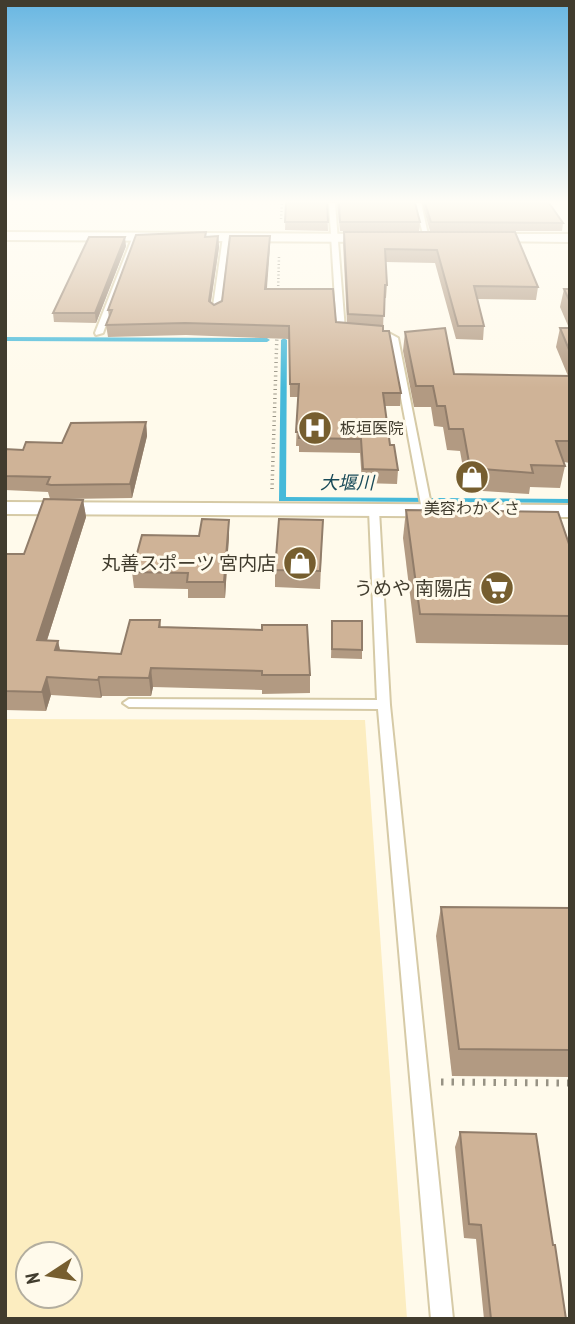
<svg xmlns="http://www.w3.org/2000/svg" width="575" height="1324" viewBox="0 0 575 1324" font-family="'PT Sans Narrow','Noto Sans JP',sans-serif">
<rect width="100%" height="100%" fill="#fffaeb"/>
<path fill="#fcedc0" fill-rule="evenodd" d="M 5,719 L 365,720 L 407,1319 L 5,1319 ZM 28,1254 L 70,1254 L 70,1296 L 28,1296 Z"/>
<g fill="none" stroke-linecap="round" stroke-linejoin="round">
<g fill="#46b9d9" fill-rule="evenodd">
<path d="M 5,337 L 267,338 L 270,340 L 267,342 L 5,341 Z"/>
<path d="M 284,338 L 287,340 L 286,497 L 570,499 L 570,503 L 279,501 L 281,340 Z"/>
</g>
<g stroke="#d6caa6" stroke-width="4">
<g id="lane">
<path d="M 329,203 L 335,203 L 345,330 L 350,333 L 346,335 L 337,332 Z"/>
<path d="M 415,203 L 421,203 L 429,239 L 424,238 Z"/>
<path d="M 226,235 L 229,237 L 220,313 L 216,315 L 212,313 L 223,237 Z"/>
<path d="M 133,236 L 138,237 L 103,333 L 96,335 L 95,333 Z"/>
<path d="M 372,332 L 387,332 L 398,338 L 432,510 L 431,512 L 423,512 L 422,510 L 390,339 L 385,336 L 372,336 Z"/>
<path d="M 374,507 L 379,510 L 390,705 L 453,1319 L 431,1319 L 378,709 L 129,707 L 123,703 L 129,699 L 377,700 L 369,510 Z"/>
</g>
</g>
<g stroke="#d6caa6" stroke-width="4">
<g id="street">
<path d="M 5,232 L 376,234 L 382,238 L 376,242 L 5,240 Z"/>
<path d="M 485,234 L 570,234 L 570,242 L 481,241 L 479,238 Z"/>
<path d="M 5,502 L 570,505 L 570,517 L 5,514 Z"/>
</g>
</g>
<g stroke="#979284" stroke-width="2.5" stroke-dasharray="1 2.5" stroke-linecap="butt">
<path d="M 281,219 L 282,203"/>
<path d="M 278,293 L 279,256"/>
</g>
<path stroke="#979284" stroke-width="3.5" stroke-dasharray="1 3.5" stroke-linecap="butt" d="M 272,489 L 277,333"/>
<path stroke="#979284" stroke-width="7" stroke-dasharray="2.5 8" stroke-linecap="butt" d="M 441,1082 L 570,1083"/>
<use href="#lane" fill="#fff" fill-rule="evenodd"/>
<use href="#street" fill="#fff" fill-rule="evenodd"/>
</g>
<g fill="#b29a82">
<path d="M 286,203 L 328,203 L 327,203 L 328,231 L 285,230 Z"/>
<path d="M 337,203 L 415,203 L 420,222 L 419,231 L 340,231 Z"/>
<path d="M 422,203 L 549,203 L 563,223 L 562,231 L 430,231 Z"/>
<path d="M 344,232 L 515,232 L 538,287 L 536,300 L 477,299 L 484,326 L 483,340 L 456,339 L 435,263 L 386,262 L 387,285 L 386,298 L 384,298 L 383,331 L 401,393 L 400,406 L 385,406 L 390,445 L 398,470 L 397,484 L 362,483 L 360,453 L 299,452 L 299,446 L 296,446 L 298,397 L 290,397 L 289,339 L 186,335 L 108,337 L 106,325 L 109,318 L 108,310 L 207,237 L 218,236 L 219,247 L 211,302 L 214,305 L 222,301 L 270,236 L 266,289 L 336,322 L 347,323 L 343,244 Z"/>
<path d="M 126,246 L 96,323 L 54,322 L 53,313 Z"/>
<path d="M 564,289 L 570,289 L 570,463 L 564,462 L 565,466 L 560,488 L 530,487 L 529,494 L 467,490 L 460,451 L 447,450 L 443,427 L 434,426 L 431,407 L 414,407 L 403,351 L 405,332 L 454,374 L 568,376 L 556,347 L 560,328 L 569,328 L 560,307 Z"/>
<path d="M 146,422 L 147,436 L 132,498 L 66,499 L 83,500 L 86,517 L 47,640 L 58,641 L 60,651 L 121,654 L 160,620 L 161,628 L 310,675 L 310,693 L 262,694 L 262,690 L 153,687 L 151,696 L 102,696 L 101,698 L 51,695 L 46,711 L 5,710 L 5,554 L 24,554 L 50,499 L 48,492 L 5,490 L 5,449 L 23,450 L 62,443 Z"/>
<path d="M 406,510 L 570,547 L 570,645 L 416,643 L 403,538 Z"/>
<path d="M 323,520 L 320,589 L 275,587 L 275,570 Z"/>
<path d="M 229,535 L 225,598 L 188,598 L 188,589 L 134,588 L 132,572 L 199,536 Z"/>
<path d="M 332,621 L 362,650 L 362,659 L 331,658 Z"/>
<path d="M 441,907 L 570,908 L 570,1077 L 452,1076 L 436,936 Z"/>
<path d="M 460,1132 L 553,1245 L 566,1319 L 484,1319 L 476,1239 L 464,1238 L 455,1147 Z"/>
</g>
<g fill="#917d6a">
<path d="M 218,236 L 219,247 L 209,313 L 209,301 Z"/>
<path d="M 270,236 L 270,247 L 266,301 L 265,289 Z"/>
<path d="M 125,237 L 126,246 L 96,323 L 95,313 Z"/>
<path d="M 146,422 L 147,436 L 132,498 L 130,484 Z"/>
<path d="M 83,500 L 86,517 L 41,659 L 37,640 Z"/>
<path d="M 229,520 L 229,535 L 225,598 L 224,582 Z"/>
<path d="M 58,641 L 62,659 L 55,650 Z"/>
<path d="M 151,668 L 153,687 L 151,696 L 149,678 Z"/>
<path d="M 47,677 L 51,695 L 46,711 L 42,692 Z"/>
<path d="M 99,677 L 102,696 L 101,698 L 98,680 Z"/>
</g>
<g fill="#cfb397" stroke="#917d6a" stroke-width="2">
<path d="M 286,203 L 327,203 L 328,222 L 285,222 Z"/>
<path d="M 339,203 L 415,203 L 420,222 L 340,222 Z"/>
<path d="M 425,203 L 549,203 L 563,223 L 431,222 Z"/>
<path d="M 206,232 L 205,237 L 218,236 L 209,301 L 214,305 L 222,301 L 230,236 L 270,236 L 265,289 L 333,289 L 336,322 L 383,326 L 383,331 L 389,331 L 401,393 L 383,393 L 390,445 L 394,445 L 398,470 L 363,469 L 361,439 L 299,438 L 299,432 L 296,432 L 299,384 L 290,384 L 289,326 L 185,323 L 106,325 L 112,310 L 108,310 L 136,235 Z"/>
<path d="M 344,232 L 515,232 L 538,287 L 474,286 L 484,326 L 458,326 L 437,250 L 385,249 L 387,285 L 385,285 L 384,316 L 348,314 Z"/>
<path d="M 89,237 L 125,237 L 95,313 L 53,313 Z"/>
<path d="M 564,289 L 570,289 L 570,302 Z"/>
<path d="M 445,328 L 454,374 L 570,376 L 570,441 L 556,441 L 565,466 L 531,465 L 533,473 L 470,468 L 463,429 L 449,429 L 445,406 L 437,406 L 433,386 L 416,386 L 405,332 Z"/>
<path d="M 560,328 L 570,328 L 570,352 Z"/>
<path d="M 146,422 L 130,484 L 51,485 L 47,484 L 50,477 L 5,476 L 5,449 L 23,450 L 26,442 L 62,443 L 71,423 Z"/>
<path d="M 44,499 L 83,500 L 37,640 L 58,641 L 55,650 L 121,654 L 130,620 L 160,620 L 159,627 L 262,630 L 262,625 L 307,625 L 310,675 L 262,675 L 262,671 L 151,668 L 149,678 L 99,677 L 98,680 L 47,677 L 42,692 L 5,691 L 5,554 L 24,554 Z"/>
<path d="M 406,510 L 558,512 L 570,547 L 570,616 L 420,614 Z"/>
<path d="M 202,519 L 229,520 L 224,582 L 187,582 L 188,573 L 132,572 L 142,535 L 199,536 Z"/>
<path d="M 279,519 L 323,520 L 320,571 L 275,570 Z"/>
<path d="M 332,621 L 362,621 L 362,650 L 332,649 Z"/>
<path d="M 441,907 L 570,908 L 570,1050 L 459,1049 Z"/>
<path d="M 460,1132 L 536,1134 L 553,1245 L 555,1245 L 566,1319 L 491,1319 L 481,1225 L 469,1224 Z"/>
</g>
<linearGradient id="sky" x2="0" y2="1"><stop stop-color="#67b6e2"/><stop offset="0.52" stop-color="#fffdf6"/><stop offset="1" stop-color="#fffdf6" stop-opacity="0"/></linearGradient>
<rect width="575" height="388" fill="url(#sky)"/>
<defs>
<g id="hospital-disc" transform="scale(1.75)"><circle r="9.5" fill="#765e2f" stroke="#fffaeb"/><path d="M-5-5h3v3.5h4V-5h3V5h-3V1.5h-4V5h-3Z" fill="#fff"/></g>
<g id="shop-disc" transform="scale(1.75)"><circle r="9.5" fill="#765e2f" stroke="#fffaeb"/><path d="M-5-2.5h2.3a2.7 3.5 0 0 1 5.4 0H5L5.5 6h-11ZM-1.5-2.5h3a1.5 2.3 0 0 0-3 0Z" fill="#fff"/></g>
<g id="supermarket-disc" transform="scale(1.75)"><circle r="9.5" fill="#765e2f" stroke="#fffaeb"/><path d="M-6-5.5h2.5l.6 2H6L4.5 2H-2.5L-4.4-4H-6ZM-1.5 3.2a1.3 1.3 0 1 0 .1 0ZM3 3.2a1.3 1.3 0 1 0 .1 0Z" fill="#fff"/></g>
</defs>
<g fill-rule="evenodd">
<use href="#hospital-disc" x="315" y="428"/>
<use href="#shop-disc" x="472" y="477"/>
<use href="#shop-disc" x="300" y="563"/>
<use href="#supermarket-disc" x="497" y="588"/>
</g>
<g text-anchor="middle" stroke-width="6" stroke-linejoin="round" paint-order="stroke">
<g font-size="16" fill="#413c2e" stroke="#fffaeb" text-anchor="start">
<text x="340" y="434">板垣医院</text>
<text x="472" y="514" text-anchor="middle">美容わかくさ</text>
</g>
<g font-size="18" font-style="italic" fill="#1a4b59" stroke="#fffaeb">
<text x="347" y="489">大堰川</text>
</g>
<g font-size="19" fill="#413c2e" stroke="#fffaeb" text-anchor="end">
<text x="276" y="570">丸善スポーツ 宮内店</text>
<text x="472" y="595">うめや 南陽店</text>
</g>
</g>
<rect width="575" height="1324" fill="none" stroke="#413c2e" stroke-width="14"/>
<g transform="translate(49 1275) rotate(258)"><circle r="33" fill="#fffaeb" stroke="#b3ae9f" stroke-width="2"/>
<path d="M0-5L12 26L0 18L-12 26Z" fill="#765e2f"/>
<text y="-10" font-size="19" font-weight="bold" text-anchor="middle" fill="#413c2e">N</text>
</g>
</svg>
